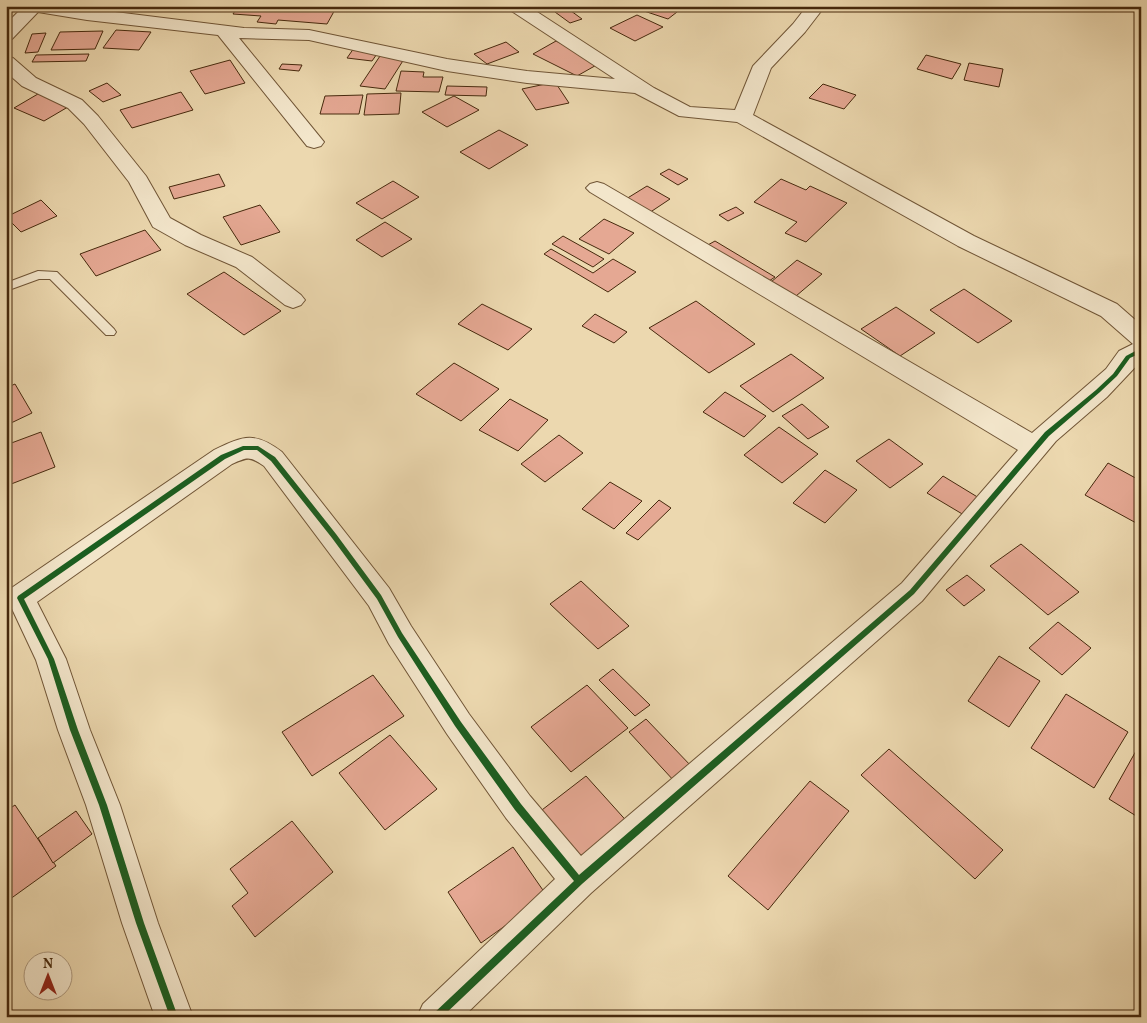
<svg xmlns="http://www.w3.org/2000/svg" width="1147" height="1023" viewBox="0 0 1147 1023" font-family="Vollkorn,serif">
<rect width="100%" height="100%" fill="#ecd8af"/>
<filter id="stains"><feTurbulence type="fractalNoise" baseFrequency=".004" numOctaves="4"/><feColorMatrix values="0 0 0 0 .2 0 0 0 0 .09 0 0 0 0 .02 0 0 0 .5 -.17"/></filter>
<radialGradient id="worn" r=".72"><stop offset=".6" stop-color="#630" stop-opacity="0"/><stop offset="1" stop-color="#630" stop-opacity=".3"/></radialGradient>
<g fill="#e5a893" stroke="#46290d">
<path d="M 238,6 L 337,6 L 327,24 L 278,20 L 276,24 L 257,22 L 261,16 L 233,14 Z"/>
<path d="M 650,6 L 661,6 L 677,12 L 668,19 L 644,11 Z"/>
<path d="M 567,8 L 582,19 L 570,23 L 555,12 Z"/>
<path d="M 637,15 L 663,27 L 635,41 L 610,28 Z"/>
<path d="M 116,30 L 151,32 L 139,50 L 103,48 Z"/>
<path d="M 103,31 L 95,49 L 51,50 L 60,32 Z"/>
<path d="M 46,33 L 38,52 L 25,53 L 32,34 Z"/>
<path d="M 556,41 L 600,63 L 577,76 L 533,54 Z"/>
<path d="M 506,42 L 519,52 L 487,64 L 474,54 Z"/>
<path d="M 354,48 L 379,51 L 372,61 L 347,58 Z"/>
<path d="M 382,53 L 406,56 L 385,89 L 360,86 Z"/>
<path d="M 89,54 L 86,61 L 32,62 L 36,55 Z"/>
<path d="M 926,55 L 961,64 L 952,79 L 917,69 Z"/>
<path d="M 230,60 L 245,83 L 205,94 L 190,71 Z"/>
<path d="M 969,63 L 1003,69 L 999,87 L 964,80 Z"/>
<path d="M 282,64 L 302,65 L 299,71 L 279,69 Z"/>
<path d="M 401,71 L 424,72 L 423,77 L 443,77 L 439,92 L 396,91 Z"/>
<path d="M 555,82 L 569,103 L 536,110 L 522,89 Z"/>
<path d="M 107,83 L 121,95 L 103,102 L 89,91 Z"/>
<path d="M 823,84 L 856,95 L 844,109 L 809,98 Z"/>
<path d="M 447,86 L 487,87 L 486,96 L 445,95 Z"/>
<path d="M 43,91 L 73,104 L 44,121 L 14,108 Z"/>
<path d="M 181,92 L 193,110 L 132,128 L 120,110 Z"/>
<path d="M 401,93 L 399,114 L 364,115 L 367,94 Z"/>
<path d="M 363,95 L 359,114 L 320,114 L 325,96 Z"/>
<path d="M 454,96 L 479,110 L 447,127 L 422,112 Z"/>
<path d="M 499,130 L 528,145 L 489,169 L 460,152 Z"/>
<path d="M 669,169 L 688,179 L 678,185 L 660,174 Z"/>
<path d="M 219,174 L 225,186 L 174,199 L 169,187 Z"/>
<path d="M 781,179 L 806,190 L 810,186 L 847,203 L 806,242 L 785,233 L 797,222 L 754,202 Z"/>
<path d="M 393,181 L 419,197 L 382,219 L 356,203 Z"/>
<path d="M 647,186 L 670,199 L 649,213 L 626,199 Z"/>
<path d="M 41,200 L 57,216 L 21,232 L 6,217 Z"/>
<path d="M 260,205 L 280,232 L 241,245 L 223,217 Z"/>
<path d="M 736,207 L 744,213 L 728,221 L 719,215 Z"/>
<path d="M 604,219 L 634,233 L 609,254 L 579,239 Z"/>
<path d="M 385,222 L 412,239 L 382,257 L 356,240 Z"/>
<path d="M 145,230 L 161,250 L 96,276 L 80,254 Z"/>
<path d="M 563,236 L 604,259 L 593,267 L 552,244 Z"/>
<path d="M 715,241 L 775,277 L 766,283 L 706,246 Z"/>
<path d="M 551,249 L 593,273 L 613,259 L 636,272 L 608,292 L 544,254 Z"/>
<path d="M 797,260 L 822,274 L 796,296 L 771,282 Z"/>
<path d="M 224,272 L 281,311 L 244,335 L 187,294 Z"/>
<path d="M 964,289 L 1012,321 L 978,343 L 930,310 Z"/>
<path d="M 696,301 L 755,344 L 709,373 L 649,328 Z"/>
<path d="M 482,304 L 532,329 L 508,350 L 458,324 Z"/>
<path d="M 896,307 L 935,333 L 900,356 L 861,329 Z"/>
<path d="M 595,314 L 627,332 L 614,343 L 582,326 Z"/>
<path d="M 791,354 L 824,378 L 773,412 L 740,386 Z"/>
<path d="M 454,363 L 499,389 L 461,421 L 416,394 Z"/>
<path d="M 15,384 L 32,413 L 11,423 L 6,414 L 6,388 Z"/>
<path d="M 725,392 L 766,416 L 744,437 L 703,412 Z"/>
<path d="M 510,399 L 548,420 L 518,451 L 479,430 Z"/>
<path d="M 802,404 L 829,427 L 808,439 L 782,416 Z"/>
<path d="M 779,427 L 818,454 L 782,483 L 744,455 Z"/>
<path d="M 41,432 L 55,467 L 6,486 L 6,445 Z"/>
<path d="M 559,435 L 583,453 L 545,482 L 521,464 Z"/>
<path d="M 889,439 L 923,464 L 890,488 L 856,461 Z"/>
<path d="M 1108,463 L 1141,481 L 1141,521 L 1138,524 L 1085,495 Z"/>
<path d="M 825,470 L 857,490 L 825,523 L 793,503 Z"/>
<path d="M 943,476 L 984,501 L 969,518 L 927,493 Z"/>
<path d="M 610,482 L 642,501 L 614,529 L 582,509 Z"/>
<path d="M 659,500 L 671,508 L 638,540 L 626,533 Z"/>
<path d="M 1021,544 L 1079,592 L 1048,615 L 990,566 Z"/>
<path d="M 967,575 L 985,590 L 964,606 L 946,590 Z"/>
<path d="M 581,581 L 629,626 L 598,649 L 550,604 Z"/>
<path d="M 1058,622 L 1091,648 L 1062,675 L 1029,648 Z"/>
<path d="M 999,656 L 1040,681 L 1009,727 L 968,701 Z"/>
<path d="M 613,669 L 650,705 L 635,716 L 599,680 Z"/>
<path d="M 373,675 L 404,716 L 312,776 L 282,732 Z"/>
<path d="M 587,685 L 628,728 L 571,772 L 531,727 Z"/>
<path d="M 1066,694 L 1128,732 L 1094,788 L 1031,748 Z"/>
<path d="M 646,719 L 693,768 L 675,782 L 629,732 Z"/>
<path d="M 390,735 L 437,789 L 385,830 L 339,773 Z"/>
<path d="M 1141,742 L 1141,819 L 1109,799 Z"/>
<path d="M 889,749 L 1003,850 L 975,879 L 861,775 Z"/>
<path d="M 586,776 L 631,826 L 583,866 L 538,813 Z"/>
<path d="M 810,781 L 849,811 L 768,910 L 728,876 Z"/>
<path d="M 15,805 L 56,866 L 6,902 L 6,811 Z"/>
<path d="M 76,811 L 92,834 L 53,863 L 38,838 Z"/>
<path d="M 292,821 L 333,872 L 255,937 L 232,906 L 248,893 L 230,869 Z"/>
<path d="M 513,847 L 547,896 L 481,943 L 448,892 Z"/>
</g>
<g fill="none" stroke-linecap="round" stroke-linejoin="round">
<g stroke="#705536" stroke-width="2">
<path id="lane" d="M 38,271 L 57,272 L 114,329 L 116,332 L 114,335 L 106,335 L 50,279 L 39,279 L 6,291 L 6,283 Z"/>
</g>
<g stroke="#705536" stroke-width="2">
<g id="street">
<path d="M 24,6 L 67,6 L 244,28 L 309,30 L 447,59 L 527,71 L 615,79 L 510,10 L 507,6 L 528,6 L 654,88 L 690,107 L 735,110 L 753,66 L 793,24 L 807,6 L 825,6 L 805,32 L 771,68 L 753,115 L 974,236 L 1117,304 L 1141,325 L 1141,361 L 1107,397 L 1056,441 L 922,601 L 591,893 L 463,1017 L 417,1017 L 423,1004 L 555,879 L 506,818 L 447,734 L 389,644 L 369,606 L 264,466 C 249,456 248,457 232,464 L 37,602 L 66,659 L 90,730 L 120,805 L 158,923 L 193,1017 L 155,1017 L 122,923 L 86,805 L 58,730 L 36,660 L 6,596 L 10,589 L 214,450 C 244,436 254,431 282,452 L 389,588 L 411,626 L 469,714 L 530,796 L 581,856 L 902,583 L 1018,450 L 590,192 L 586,188 L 590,184 L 597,182 L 604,184 L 1032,433 L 1106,369 L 1119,351 L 1133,344 L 1101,316 L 958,246 L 737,122 L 679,116 L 635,93 L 527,83 L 447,71 L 309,40 L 239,38 L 324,142 L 321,146 L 314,148 L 307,146 L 218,35 L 87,20 L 38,12 L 12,39 L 6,40 L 6,24 Z"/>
<path d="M 6,56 L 13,58 L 36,78 L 82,100 L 98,116 L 146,176 L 170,218 L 201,235 L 252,257 L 301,295 L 305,300 L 301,305 L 293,308 L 285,305 L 236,267 L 185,245 L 153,227 L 129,182 L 84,124 L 68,108 L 22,86 L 6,72 Z"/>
</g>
</g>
<use href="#lane" fill="#f3e6cb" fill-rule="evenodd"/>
<use href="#street" fill="#f3e6cb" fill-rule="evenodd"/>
<g stroke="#f3e6cb" stroke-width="3">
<path id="cycleway" d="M 1141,348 L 1141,353 L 1130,358 L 1117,376 L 1100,392 L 1049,436 L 914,594 L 582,884 L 442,1017 L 432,1017 L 433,1014 L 574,881 L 515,810 L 455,726 L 398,637 L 377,599 L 332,538 L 271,461 L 257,450 L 244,450 L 225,459 L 24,599 L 54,659 L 78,730 L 107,805 L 144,923 L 178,1017 L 170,1017 L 136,923 L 99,805 L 70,730 L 48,659 L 17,598 L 18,596 L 221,455 L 243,446 L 258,446 L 275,457 L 336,534 L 381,595 L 402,633 L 461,722 L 521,804 L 579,875 L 910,590 L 1045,432 L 1096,390 L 1113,374 L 1126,356 Z"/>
</g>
<use href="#cycleway" fill="#1b5e20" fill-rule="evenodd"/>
</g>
<rect width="1147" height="1023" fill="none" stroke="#ecd8af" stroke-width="25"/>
<rect x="8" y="8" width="1132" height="1008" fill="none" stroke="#46290d" stroke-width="2.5"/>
<rect x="12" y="12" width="1122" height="998" fill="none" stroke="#46290d"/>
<g transform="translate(48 976)"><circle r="24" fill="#f3e6cb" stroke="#ae9a7f"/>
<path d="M0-4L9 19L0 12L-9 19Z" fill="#8f2418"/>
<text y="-8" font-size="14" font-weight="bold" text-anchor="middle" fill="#46290d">N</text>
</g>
<rect width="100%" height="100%" filter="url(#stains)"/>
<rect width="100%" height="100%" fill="url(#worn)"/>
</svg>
